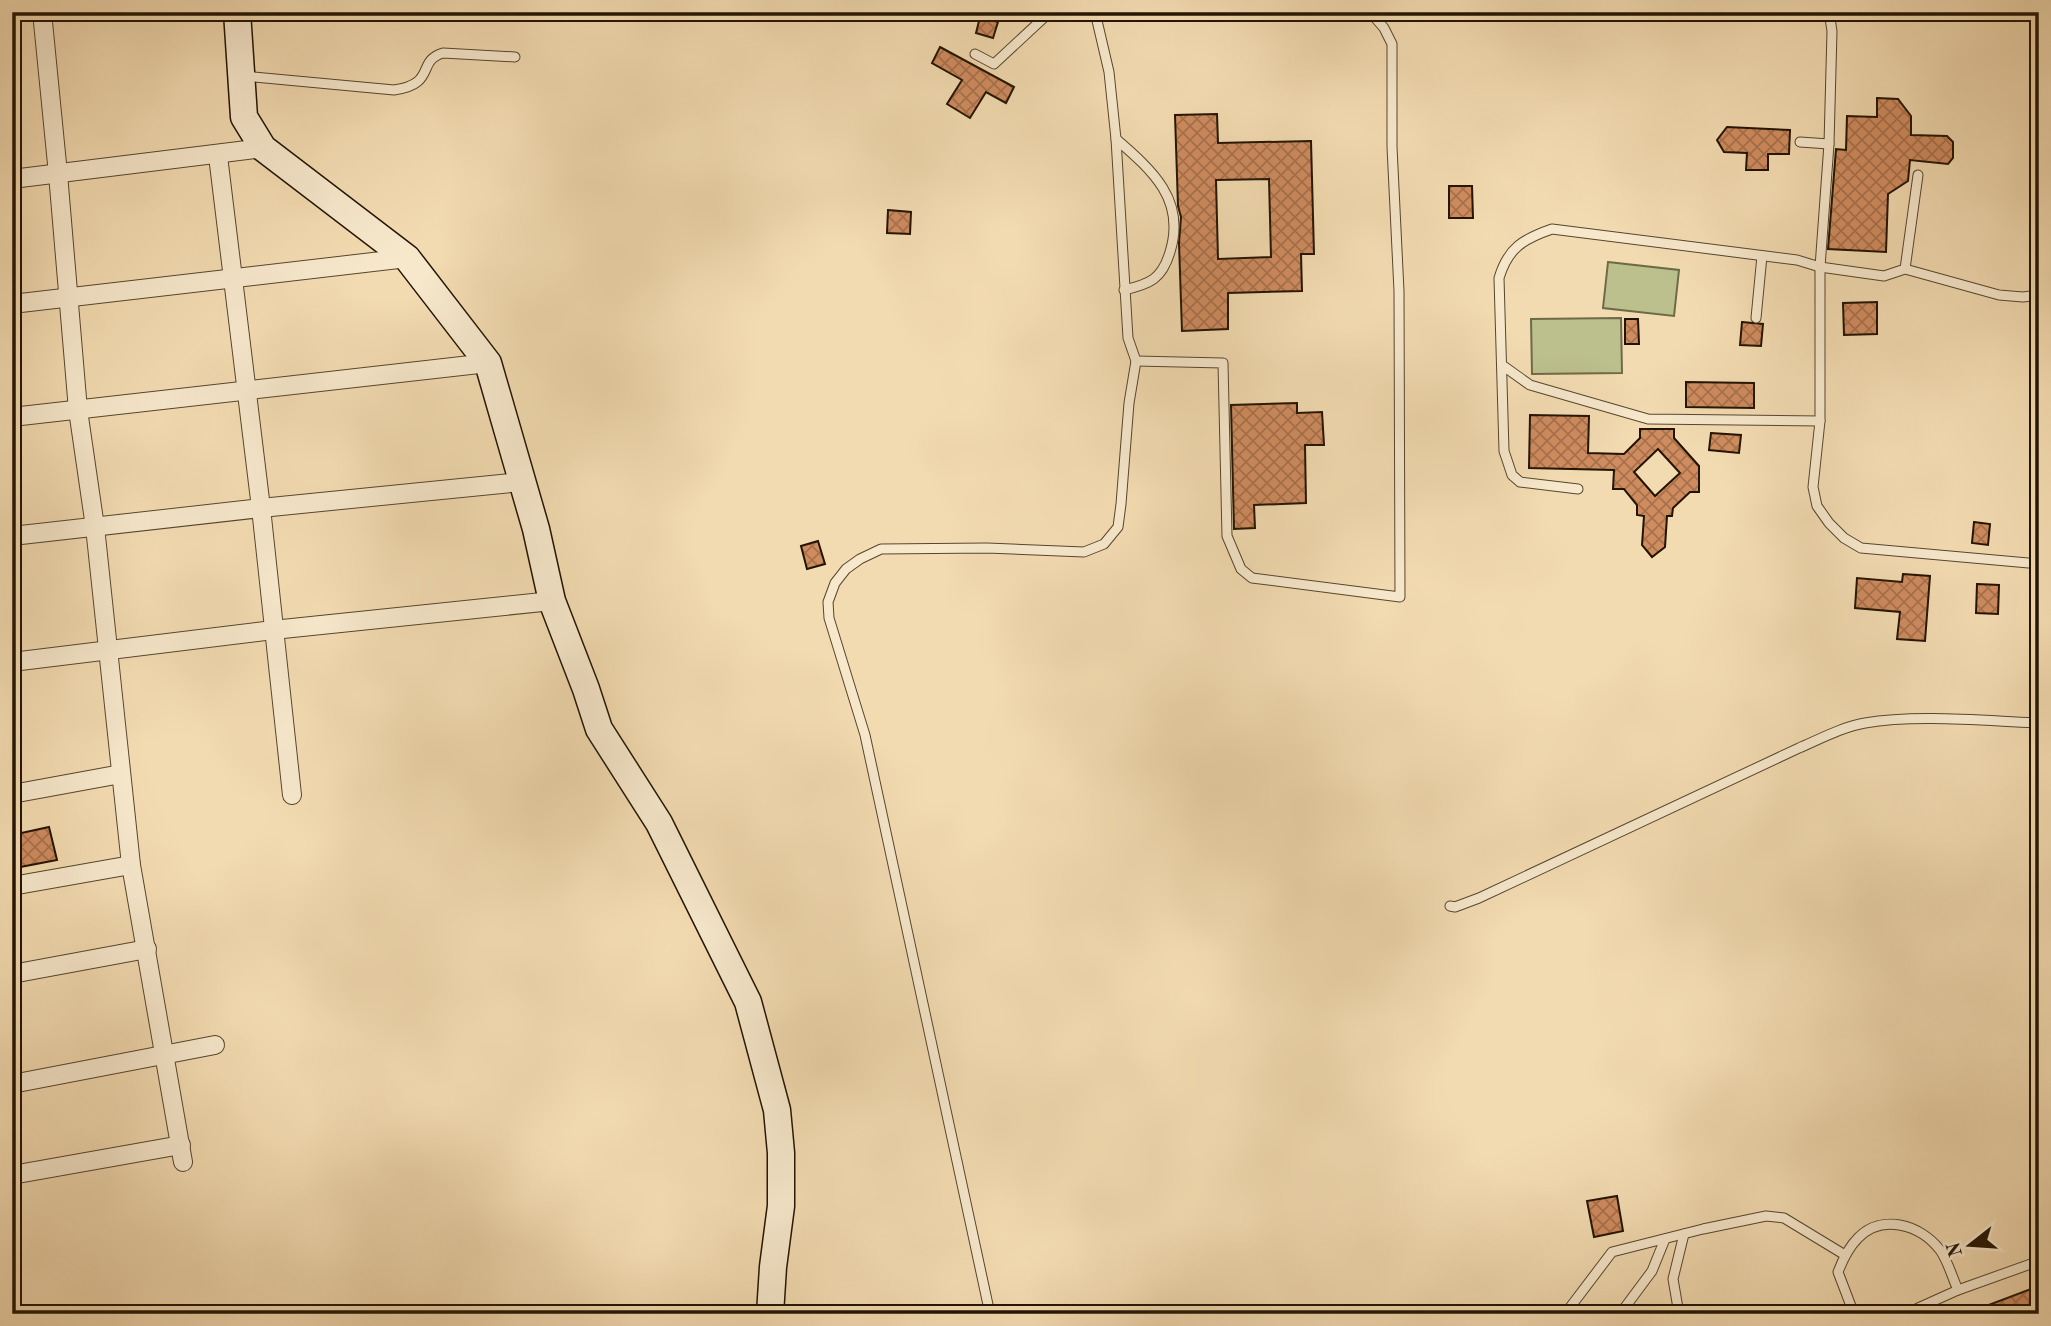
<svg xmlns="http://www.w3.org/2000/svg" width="2051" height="1326" viewBox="0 0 2051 1326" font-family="'Old Standard TT',serif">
<defs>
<pattern id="building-cross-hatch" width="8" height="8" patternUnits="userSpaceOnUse" patternTransform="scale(1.75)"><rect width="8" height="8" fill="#cf8c5f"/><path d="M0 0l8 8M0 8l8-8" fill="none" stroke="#a8714c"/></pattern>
</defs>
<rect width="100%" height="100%" fill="#f3dbb1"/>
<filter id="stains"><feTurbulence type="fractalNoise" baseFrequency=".00286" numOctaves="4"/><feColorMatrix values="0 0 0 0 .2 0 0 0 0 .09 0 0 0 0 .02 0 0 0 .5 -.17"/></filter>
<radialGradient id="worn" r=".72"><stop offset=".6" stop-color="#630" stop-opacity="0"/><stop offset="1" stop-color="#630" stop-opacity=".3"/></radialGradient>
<g fill="#bbc08c" stroke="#6e6a48" stroke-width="2">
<path d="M 1608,262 L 1679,270 L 1674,316 L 1603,308 Z"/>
<path d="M 1621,318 L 1622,373 L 1532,374 L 1531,319 Z"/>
</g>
<g fill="url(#building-cross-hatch)" stroke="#221403" stroke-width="2" fill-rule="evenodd">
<path d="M 980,17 L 998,22 L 993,38 L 976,33 Z"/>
<path d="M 940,47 L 1014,87 L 1006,103 L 986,92 L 970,118 L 947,104 L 962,80 L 932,63 Z"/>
<path d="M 1877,98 L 1898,99 L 1911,116 L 1911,135 L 1947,136 L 1953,142 L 1953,158 L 1948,164 L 1910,160 L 1908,181 L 1888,194 L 1886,252 L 1828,249 L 1836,149 L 1846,150 L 1847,116 L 1877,117 Z"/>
<path d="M 1217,114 L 1218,143 L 1311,141 L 1314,254 L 1301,254 L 1302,291 L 1228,293 L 1228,329 L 1182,331 L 1179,243 L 1181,217 L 1178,206 L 1175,115 ZM 1269,179 L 1271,257 L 1218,259 L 1216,180 Z"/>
<path d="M 1727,127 L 1790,130 L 1789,154 L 1768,154 L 1768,170 L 1746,170 L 1747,153 L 1724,152 L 1717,140 Z"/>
<path d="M 1449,186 L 1472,186 L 1473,218 L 1449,218 Z"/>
<path d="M 888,210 L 911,212 L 910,234 L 887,233 Z"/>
<path d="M 1877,302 L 1877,334 L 1844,335 L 1843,303 Z"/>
<path d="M 1625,319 L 1638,319 L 1639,344 L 1625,344 Z"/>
<path d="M 1742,322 L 1763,324 L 1761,346 L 1740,345 Z"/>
<path d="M 1686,382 L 1754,383 L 1754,408 L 1686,407 Z"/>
<path d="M 1297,403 L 1297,413 L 1322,412 L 1324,445 L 1305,445 L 1306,503 L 1254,505 L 1255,528 L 1234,529 L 1231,405 Z"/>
<path d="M 1530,415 L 1589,416 L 1588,453 L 1624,454 L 1640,438 L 1640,429 L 1674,429 L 1674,438 L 1699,466 L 1699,492 L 1690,492 L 1673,508 L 1672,516 L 1667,516 L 1665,547 L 1652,557 L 1642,545 L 1644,516 L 1637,515 L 1637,505 L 1624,489 L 1613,489 L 1614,470 L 1529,468 ZM 1658,449 L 1680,473 L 1655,496 L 1634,472 Z"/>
<path d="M 1711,433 L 1741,435 L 1739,453 L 1709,450 Z"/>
<path d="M 1974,522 L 1990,524 L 1988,545 L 1972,543 Z"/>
<path d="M 818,541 L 825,564 L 807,569 L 801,546 Z"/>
<path d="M 1903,574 L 1930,576 L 1925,641 L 1897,639 L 1900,612 L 1855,608 L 1857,578 L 1902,582 Z"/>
<path d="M 1977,584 L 1999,585 L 1998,614 L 1976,613 Z"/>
<path d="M 49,827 L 57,860 L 15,868 L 12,856 L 12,835 Z"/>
<path d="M 1617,1196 L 1623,1231 L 1594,1237 L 1587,1201 Z"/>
<path d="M 2039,1286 L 2039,1314 L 1971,1314 L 1970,1312 Z"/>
</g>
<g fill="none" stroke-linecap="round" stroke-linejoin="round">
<g stroke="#56462e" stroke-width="11">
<g id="lane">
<path d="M 1829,12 L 1832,31 L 1829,144 L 1820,267 L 1820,421 L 1813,487 L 1817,506 L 1829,523 L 1844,538 L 1861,548 L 2039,564"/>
<path d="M 975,54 L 994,64 L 1050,12"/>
<path d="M 244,76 L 394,90 C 437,84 416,61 443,53 L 515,57"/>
<path d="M 1116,139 C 1153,171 1186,200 1170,252 C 1162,279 1150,284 1124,290"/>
<path d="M 1800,142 L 1829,144"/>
<path d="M 1905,269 L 1918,175"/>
<path d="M 1756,318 L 1762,256"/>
<path d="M 1136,361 L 1223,363 L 1227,536 L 1241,569 L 1252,578 L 1400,597 L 1399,291 L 1392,147 L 1392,44 L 1384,28 L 1370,12"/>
<path d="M 1502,365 L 1530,385 L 1648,419 L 1820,421"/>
<path d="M 1578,489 L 1520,482 L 1512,475 L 1504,451 L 1499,278 C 1508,248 1523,239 1552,229 L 1797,260 L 1820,267 L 1884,276 L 1905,269 L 1999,295 L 2023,297 L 2039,295"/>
<path d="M 1450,906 L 1455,907 L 1479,898 L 1799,748 C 1820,739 1842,727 1865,723 C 1916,714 1986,721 2039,723"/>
<path d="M 990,1314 L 865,735 L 829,618 L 828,602 L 835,583 L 846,569 L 860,559 L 881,549 L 987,548 L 1084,552 L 1104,544 L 1118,527 L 1121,504 L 1129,403 L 1136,361 L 1128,338 L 1116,139 L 1109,72 L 1095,12"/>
<path d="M 1565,1314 L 1612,1252 L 1703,1229 L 1766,1216 L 1784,1218 L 1845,1255"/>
<path d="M 1620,1314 L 1652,1271 L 1665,1239"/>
<path d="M 1679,1314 L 1673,1279 L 1684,1234"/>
<path d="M 1854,1314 L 1838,1272 C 1843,1259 1848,1248 1858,1238 C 1882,1213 1921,1225 1940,1250 C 1948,1261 1952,1277 1958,1290"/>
<path d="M 1920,1314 L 1918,1308 L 1958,1290 L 2039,1261"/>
</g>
</g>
<g stroke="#56462e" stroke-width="20">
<g id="street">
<path d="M 42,12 L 58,174 L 78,410 L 95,527 L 131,865 L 183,1162"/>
<path d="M 218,156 L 261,508 L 292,795"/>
<path d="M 12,179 L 263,148"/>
<path d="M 12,304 L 407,258"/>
<path d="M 12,417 L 488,363"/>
<path d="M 12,536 L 261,508 L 521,482"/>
<path d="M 12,662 L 273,630 L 552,601"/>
<path d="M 12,794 L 121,774"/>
<path d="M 12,886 L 131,865"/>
<path d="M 12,974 L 147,949"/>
<path d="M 12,1084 L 215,1045"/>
<path d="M 12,1175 L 181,1145"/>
</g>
</g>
<g stroke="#221403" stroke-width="29">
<path id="secondary" d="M 237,12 L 244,117 L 263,148 L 407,258 L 488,363 L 536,529 L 552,601 L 586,689 L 599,729 L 659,823 L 748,1002 L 777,1110 L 781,1153 L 781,1206 L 773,1267 L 770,1314"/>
</g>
<use href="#lane" stroke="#f7e8cc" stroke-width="9"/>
<use href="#street" stroke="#f7e8cc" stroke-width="18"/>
<use href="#secondary" stroke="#f7e8cc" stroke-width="26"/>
</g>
<rect width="2051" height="1326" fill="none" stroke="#f3dbb1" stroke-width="42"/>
<rect x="14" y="14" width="2023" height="1298" fill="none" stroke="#221403" stroke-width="3.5"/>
<rect x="21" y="21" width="2009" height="1284" fill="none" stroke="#221403" stroke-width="2"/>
<g transform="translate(1970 1245) rotate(253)" stroke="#f7e8cc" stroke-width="5" paint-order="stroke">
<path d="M0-5L12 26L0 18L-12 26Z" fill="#221403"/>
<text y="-10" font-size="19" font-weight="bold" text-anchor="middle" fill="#221403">N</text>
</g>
<rect width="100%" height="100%" filter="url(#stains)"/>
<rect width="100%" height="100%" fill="url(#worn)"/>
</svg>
